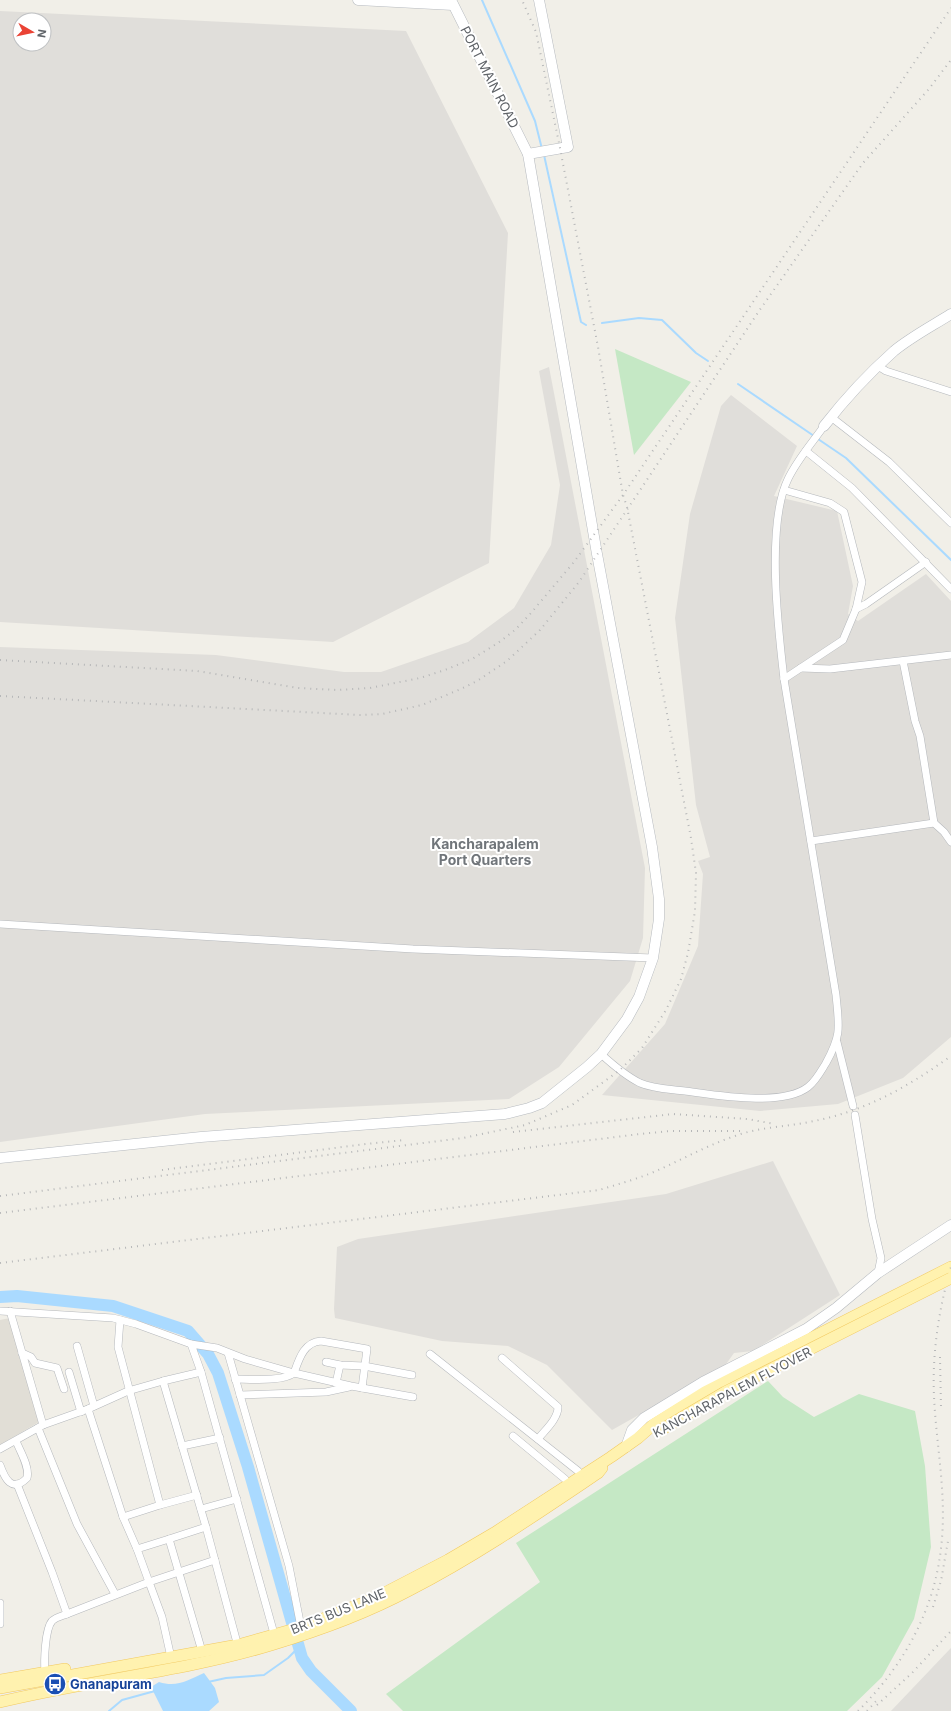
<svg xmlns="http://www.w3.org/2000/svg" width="951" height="1711" viewBox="0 0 951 1711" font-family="Inter,sans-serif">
<rect width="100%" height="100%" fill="#f1efe8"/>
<g fill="#e0deda" fill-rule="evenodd">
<path d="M 0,11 L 406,31 L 508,233 L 489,563 L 333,642 L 0,622 ZM 20,20 L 44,20 L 44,44 L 20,44 Z"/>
<path d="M 549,367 L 645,868 L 643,938 L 630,981 L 559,1067 L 509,1099 L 205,1114 L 0,1142 L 0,647 L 216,655 L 344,672 L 381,672 L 468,642 L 514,608 L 551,545 L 560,485 L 539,371 Z"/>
<path d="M 731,395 L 797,446 L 774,496 L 837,511 L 853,586 L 848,614 L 858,621 L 926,574 L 951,601 L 951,1037 L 903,1078 L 838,1104 L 760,1111 L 602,1095 L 665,1024 L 698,946 L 703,874 L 698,861 L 710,857 L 696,805 L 675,618 L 690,514 L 721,406 Z"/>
<path d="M 773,1161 L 840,1295 L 753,1351 L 734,1353 L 724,1367 L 612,1430 L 547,1365 L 508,1346 L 442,1341 L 335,1318 L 334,1309 L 337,1247 L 358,1239 L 666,1194 Z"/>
<path d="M 951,1648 L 951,1711 L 891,1711 L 950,1649 Z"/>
</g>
<path fill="#e1ded6" d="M 10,1318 L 39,1422 L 0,1445 L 0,1320 Z"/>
<g fill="#c5e8c5">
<path d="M 615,349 L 691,382 L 634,455 Z"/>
<path d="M 768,1381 L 783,1397 L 814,1417 L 859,1394 L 915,1411 L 925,1466 L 931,1547 L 914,1619 L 882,1677 L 847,1711 L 403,1711 L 386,1694 L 540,1582 L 516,1543 Z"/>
</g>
<path fill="#aadaff" d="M 204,1673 L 215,1688 L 219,1702 L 209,1711 L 163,1711 L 151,1687 L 159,1682 C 177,1688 188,1680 204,1673 Z"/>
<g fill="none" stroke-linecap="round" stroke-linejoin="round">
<g stroke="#aadaff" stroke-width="2">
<path d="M 482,0 L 535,121 L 542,149"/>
<path d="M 544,155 L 581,322 L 586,325"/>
<path d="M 602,323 L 639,318 L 662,320 L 696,353 L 708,361"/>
<path d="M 738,384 L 814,436"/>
<path d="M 818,439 L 846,458 L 951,560"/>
<path d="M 208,1682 L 226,1678 L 264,1675 L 288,1658 L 299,1647"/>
<path d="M 109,1711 L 122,1700 L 155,1691"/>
</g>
<path stroke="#aadaff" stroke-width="12" d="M 0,1297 L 17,1296 L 113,1306 L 188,1331 L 208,1354 L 218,1373 L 248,1467 L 302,1658 L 311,1671 L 351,1711"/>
<g stroke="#b5b8bc" stroke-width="8">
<g id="street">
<path d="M 878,366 L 886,371 L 951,392"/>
<path d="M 831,417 L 889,462 L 951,523"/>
<path d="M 806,451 L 852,488 L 951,589"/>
<path d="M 856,609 L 866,604 L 926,562"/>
<path d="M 903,661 L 915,721 L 920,736 L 934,823"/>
<path d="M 801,668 L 830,669 L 951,655"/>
<path d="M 784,679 L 843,640 L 856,609 L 862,582 L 844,512 L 830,503 L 784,490"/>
<path d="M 811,841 L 934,823 L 944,832 L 951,842"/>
<path d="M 0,924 L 413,949 L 653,958"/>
<path d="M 837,1042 L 853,1106"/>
<path d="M 601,1054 C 613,1065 626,1076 640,1083 C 654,1089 671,1089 685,1091 C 716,1095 782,1107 808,1087 C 816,1081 821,1071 826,1063 C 842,1034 839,1027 836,995 L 784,679 C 778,628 766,524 788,479 C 797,460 812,443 824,426"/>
<path d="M 855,1115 L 872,1219 L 881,1258 L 878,1273"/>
<path d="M 0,1311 L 113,1318 L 136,1324 L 191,1344"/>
<path d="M 10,1311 L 43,1425"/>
<path d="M 120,1320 L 118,1347 L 160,1505 L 197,1495"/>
<path d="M 77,1346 L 94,1406"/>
<path d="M 22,1353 L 31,1357 L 35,1363 L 57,1368 L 64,1389"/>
<path d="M 228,1353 L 289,1566 L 300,1622"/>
<path d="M 430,1354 L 578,1471"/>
<path d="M 502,1358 L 558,1407 C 558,1419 545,1430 538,1439"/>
<path d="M 326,1362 L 340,1365 L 364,1366 L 412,1375"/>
<path d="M 69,1372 L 81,1412"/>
<path d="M 201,1372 L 273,1630"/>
<path d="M 235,1379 C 249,1379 283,1382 294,1373 C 299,1359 304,1342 321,1341 L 367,1349 L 362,1388"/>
<path d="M 163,1381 L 206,1527 L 236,1639"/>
<path d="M 336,1383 L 340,1365"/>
<path d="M 240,1395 L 326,1392 L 349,1387"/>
<path d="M 88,1409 L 123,1517 L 160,1505"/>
<path d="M 38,1428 L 77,1524 L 115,1594"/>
<path d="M 513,1436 L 565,1479"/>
<path d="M 182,1446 L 220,1438"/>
<path d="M 0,1449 L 43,1425 L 88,1409 L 128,1391 L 163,1381 L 201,1372 L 191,1344 L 217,1348 L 245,1359 L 294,1373 L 351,1386 L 413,1397"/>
<path d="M 0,1465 C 5,1479 12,1493 27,1478 C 30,1467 20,1451 16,1441"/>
<path d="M 17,1484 L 52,1572 L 67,1614 L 149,1582 L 137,1549 L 169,1539"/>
<path d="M 201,1509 L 237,1499"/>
<path d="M 123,1517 L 137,1549"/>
<path d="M 0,1603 L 0,1624"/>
<path d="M 201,1648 L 169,1539 L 206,1527"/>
<path d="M 170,1653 L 162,1617 L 149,1582 L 215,1560"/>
<path d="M 45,1672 C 44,1661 45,1629 52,1621 C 56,1617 62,1616 67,1614"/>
</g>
</g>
<g stroke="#b6babf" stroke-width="11">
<g id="secondary">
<path d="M 358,0 L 453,5"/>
<path d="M 451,0 L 528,154"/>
<path d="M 824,426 C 845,399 868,374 894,351 C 911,337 932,326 951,314"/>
<path d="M 0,1158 L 201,1137 L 505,1114 L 529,1108 L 542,1103 L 587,1067 L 601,1054 L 627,1019 L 639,997 L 653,958 L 659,919 L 659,899 L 652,847 L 597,554 L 528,154 L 568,147 L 539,0"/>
<path d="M 626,1447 L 632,1430 L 644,1418 L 703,1382 L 806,1329 L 836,1308 L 878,1273 L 951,1225"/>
</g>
</g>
<g stroke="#f2c960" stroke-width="12">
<g id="primary">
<path d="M 0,1680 L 65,1669"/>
<path d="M 0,1688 L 238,1645 L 302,1627 L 373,1599 L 448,1560 L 494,1533 L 611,1457 L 638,1438 L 654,1424 L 705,1392 L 951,1267"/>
<path d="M 0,1702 C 90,1680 182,1672 271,1645 C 318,1631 367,1613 410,1590 C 476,1556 537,1514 598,1473 L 602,1468"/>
</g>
</g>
<use href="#street" stroke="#fff" stroke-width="7"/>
<use href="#secondary" stroke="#fff" stroke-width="10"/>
<use href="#primary" stroke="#fff2af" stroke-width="11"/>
<g stroke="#b6b7b8" stroke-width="2" stroke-dasharray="1 5" stroke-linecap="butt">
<path d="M 0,660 L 197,671 L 298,688 L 337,690 L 370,688 L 420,678 L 445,670 L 472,659 L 498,643 L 515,630 L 531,613 L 574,562 L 623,495 L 951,8"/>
<path d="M 0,696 L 360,715 L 382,714 L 422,705 L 461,689 L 477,681 L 507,661 L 540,630 L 579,582 L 759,311 L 863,163 L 928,90 L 951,60"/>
<path d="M 513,1132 L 673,1114 L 747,1119 L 775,1124"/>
<path d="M 162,1170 L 366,1144 L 404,1140"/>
<path d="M 0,1196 L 463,1138 L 525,1125 L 572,1105 L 620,1070 L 642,1048 L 666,1010 L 681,979 L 688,953 L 695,911 L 696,873 L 691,838 L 627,507 L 623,495 L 598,347 L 560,148 L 536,32 L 522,0"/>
<path d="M 0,1213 L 640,1134 L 670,1131 L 741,1131"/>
<path d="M 0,1263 L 599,1190 C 616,1185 633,1180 649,1174 C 678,1162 705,1146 735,1136 C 759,1127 785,1127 809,1122 C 864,1112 906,1088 951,1056"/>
<path d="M 940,1357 L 941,1407"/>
<path d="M 933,1607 L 941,1581 L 948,1541"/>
<path d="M 877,1705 L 912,1673 L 951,1631"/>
<path d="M 858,1711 C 906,1663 937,1606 942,1538 C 946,1490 936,1443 934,1396 C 932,1353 939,1308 951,1267"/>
<path d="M 867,1711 L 879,1698"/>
</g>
<g stroke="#f2c960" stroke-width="12" stroke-linecap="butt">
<path id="primary-bridge" d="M 659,1431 L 725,1392 L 951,1278"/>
</g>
<use href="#primary-bridge" stroke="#fff2af" stroke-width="11"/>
</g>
<defs>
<g id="bus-disc" transform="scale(1.15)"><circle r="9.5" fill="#1a4fb4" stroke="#fff"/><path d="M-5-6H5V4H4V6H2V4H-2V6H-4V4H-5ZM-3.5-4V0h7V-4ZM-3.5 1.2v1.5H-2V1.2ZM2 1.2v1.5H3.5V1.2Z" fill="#fff"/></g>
</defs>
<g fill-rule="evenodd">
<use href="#bus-disc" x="55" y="1684"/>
</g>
<g text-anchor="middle" stroke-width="4" stroke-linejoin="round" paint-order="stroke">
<g font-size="13" fill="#5f6368" stroke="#fff">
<text transform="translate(490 77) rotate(63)" y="5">PORT MAIN ROAD</text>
<text transform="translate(732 1392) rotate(-28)" y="5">KANCHARAPALEM FLYOVER</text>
<text transform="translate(338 1611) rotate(-22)" y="5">BRTS BUS LANE</text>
</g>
<g font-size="13" font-weight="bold" fill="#164399" stroke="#fff" text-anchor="start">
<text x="70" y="1689">Gnanapuram</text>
</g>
<g font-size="14" font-weight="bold" fill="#70757a" stroke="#fff">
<text x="485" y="849">Kancharapalem<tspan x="485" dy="16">Port Quarters</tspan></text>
</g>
</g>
<g transform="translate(32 32) rotate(99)"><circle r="19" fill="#ffffff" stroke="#bfc1c3"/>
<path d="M0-3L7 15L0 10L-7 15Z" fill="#ea4335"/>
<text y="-6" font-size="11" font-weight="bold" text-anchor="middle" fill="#5f6368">N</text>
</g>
</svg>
